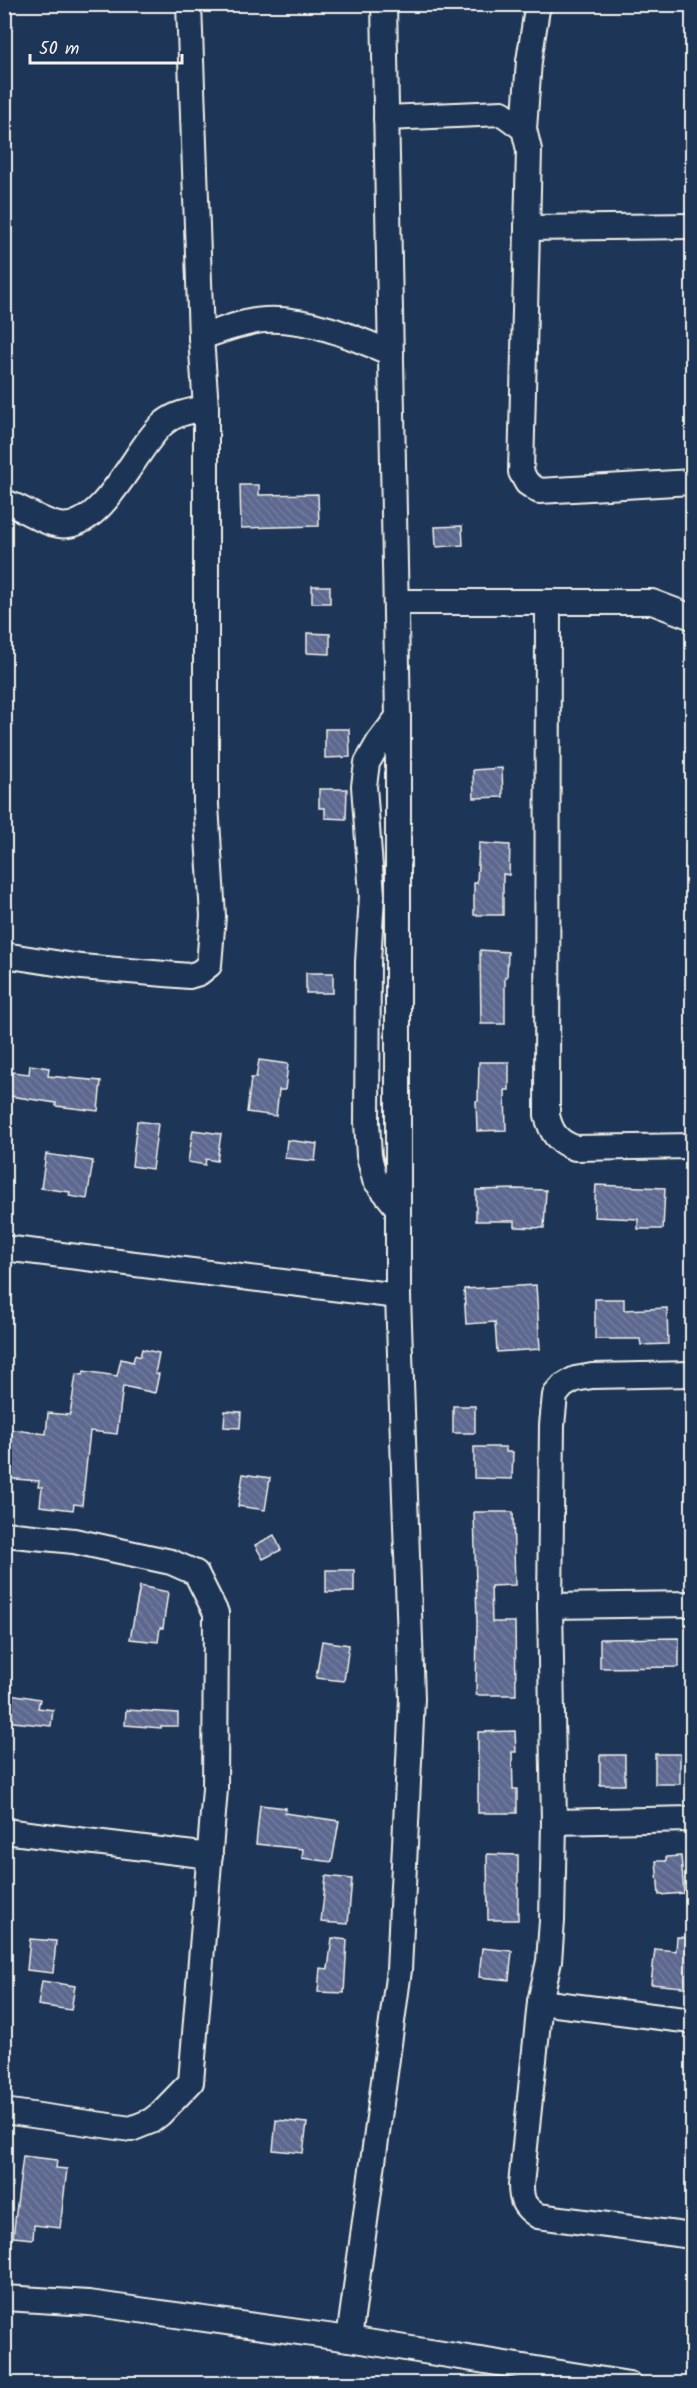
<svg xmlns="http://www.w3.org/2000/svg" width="697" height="2388" viewBox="0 0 697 2388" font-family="Kalam,sans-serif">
<defs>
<pattern id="building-back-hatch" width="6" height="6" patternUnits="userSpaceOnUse" patternTransform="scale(1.5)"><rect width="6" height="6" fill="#5b678f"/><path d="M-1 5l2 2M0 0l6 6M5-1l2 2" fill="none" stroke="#737d9f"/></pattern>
</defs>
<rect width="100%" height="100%" fill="#1d3557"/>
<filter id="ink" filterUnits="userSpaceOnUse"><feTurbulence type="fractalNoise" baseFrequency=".0167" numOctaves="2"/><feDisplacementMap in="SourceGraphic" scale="12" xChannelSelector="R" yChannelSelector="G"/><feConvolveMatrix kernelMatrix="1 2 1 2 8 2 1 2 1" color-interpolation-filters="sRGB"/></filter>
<g filter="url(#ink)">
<g fill="url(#building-back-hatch)" stroke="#f4f1e8" stroke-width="1.5">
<path d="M 240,485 L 259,485 L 259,495 L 318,494 L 319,526 L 241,528 Z"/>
<path d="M 462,526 L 463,545 L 436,547 L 435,527 Z"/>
<rect x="312" y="586" width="18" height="17"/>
<path d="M 307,633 L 330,634 L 330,654 L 307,653 Z"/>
<path d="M 325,729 L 349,729 L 350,757 L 325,758 Z"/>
<path d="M 502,768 L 503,797 L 474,798 L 473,770 Z"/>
<path d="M 319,789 L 347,789 L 346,819 L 325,818 L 325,808 L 319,808 Z"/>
<path d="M 479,843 L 510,845 L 509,875 L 503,874 L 503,915 L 474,915 L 474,883 L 477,883 Z"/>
<path d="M 480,950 L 508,952 L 507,977 L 505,977 L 505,1024 L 481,1024 Z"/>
<rect x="306" y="973" width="27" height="20"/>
<path d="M 259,1060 L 288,1064 L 285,1090 L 279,1090 L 276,1116 L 247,1112 L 251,1078 L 256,1078 Z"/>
<path d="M 479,1062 L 509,1062 L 509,1090 L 505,1090 L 506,1130 L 477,1131 L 476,1101 L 478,1101 Z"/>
<path d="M 30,1065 L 49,1068 L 48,1076 L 101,1081 L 98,1111 L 56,1106 L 56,1103 L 4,1095 L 4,1071 L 29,1074 Z"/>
<path d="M 137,1121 L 158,1124 L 152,1169 L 132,1166 Z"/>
<path d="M 193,1130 L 221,1134 L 217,1161 L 206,1159 L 205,1165 L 188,1162 Z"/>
<path d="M 287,1140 L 317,1144 L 315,1161 L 285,1158 Z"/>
<path d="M 46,1154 L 93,1161 L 87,1199 L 69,1196 L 70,1192 L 41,1188 Z"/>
<path d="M 596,1185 L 665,1188 L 663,1229 L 638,1229 L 638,1219 L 594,1217 Z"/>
<path d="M 517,1189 L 546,1190 L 544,1228 L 515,1227 L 515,1221 L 476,1221 L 476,1190 Z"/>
<path d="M 536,1285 L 540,1349 L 497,1352 L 495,1322 L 466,1324 L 464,1289 Z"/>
<path d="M 595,1299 L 624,1299 L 624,1310 L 667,1308 L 668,1344 L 641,1345 L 640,1339 L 595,1339 Z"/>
<path d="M 142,1349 L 159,1353 L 155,1374 L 159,1374 L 155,1393 L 123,1386 L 117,1434 L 90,1431 L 82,1505 L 74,1504 L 73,1510 L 40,1506 L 42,1487 L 38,1487 L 39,1481 L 4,1478 L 4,1433 L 7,1433 L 7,1429 L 46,1434 L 48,1413 L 70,1415 L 76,1374 L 83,1375 L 84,1371 L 117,1376 L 121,1359 L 133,1362 L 135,1355 L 140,1357 Z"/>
<rect x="453" y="1406" width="22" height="27"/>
<path d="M 225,1411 L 241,1412 L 240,1428 L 224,1427 Z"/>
<path d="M 474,1447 L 506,1447 L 506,1452 L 513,1452 L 512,1479 L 474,1478 Z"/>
<path d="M 243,1474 L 270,1478 L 265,1510 L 238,1506 Z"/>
<path d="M 474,1512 L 513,1512 L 515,1585 L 491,1586 L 492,1622 L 515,1622 L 516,1695 L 476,1695 L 477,1623 Z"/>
<path d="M 274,1535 L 281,1550 L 263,1559 L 255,1545 Z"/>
<rect x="326" y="1570" width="28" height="22"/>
<path d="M 140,1586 L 168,1592 L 163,1628 L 160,1628 L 158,1642 L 130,1639 Z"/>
<path d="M 679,1638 L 679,1667 L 600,1668 L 600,1639 Z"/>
<path d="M 322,1641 L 349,1645 L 344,1681 L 316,1678 Z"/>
<path d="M 4,1693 L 40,1699 L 38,1708 L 53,1710 L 51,1726 L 4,1721 Z"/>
<path d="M 126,1710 L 178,1713 L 178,1726 L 161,1726 L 161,1728 L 125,1725 Z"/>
<path d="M 515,1731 L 516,1752 L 512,1752 L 513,1789 L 517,1789 L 517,1813 L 478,1813 L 478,1732 Z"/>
<rect x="655" y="1754" width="25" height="30"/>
<rect x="600" y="1755" width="25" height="30"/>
<path d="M 260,1805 L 286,1808 L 285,1813 L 339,1821 L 332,1862 L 302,1858 L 303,1849 L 256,1844 Z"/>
<path d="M 487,1854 L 518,1855 L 518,1920 L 488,1920 Z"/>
<path d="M 681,1856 L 684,1893 L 659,1895 L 656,1861 L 666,1861 L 666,1857 Z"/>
<path d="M 326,1876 L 352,1879 L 348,1924 L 321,1922 Z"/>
<path d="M 677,1937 L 693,1938 L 693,1988 L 651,1984 L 655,1949 L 676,1951 Z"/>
<path d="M 332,1938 L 347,1940 L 344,1993 L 318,1992 L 320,1968 L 328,1969 Z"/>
<path d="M 30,1939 L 56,1941 L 53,1973 L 27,1970 Z"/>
<path d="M 482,1948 L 512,1951 L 509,1980 L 479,1977 Z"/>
<path d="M 42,1981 L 75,1986 L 71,2010 L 38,2005 Z"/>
<path d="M 276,2120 L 307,2123 L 303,2153 L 273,2150 Z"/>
<path d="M 23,2156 L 57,2160 L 56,2168 L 67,2169 L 60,2228 L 34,2225 L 33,2239 L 13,2237 Z"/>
</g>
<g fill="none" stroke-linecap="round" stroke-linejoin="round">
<g stroke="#f4f1e8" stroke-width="28">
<g id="minor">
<path d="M 386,118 L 502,113 L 524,129 L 529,150 L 521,472 L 527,483 L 539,491 L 692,482"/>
<path d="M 524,129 L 529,61 L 537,9 L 540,4"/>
<path d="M 527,228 L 692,226"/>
<path d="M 201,337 C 221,331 244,321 265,320 C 309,318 351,336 391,353"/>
<path d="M 4,502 C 23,507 40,522 59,525 C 103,532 135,447 164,423 C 176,413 191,411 206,408"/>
<path d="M 396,602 L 652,602 L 692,617"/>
<path d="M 548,603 L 547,1115 C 551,1133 558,1142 575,1148 L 692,1146"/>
<path d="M 4,955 L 81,967 L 189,976 L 199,973 L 209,965 L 213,916 L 206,805 L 206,408 L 201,337 L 189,4"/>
<path d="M 397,1207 L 375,1180 L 369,1156 L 367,1122 L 368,962 L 372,895 L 364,786 L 367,763 L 379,742 L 398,717"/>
<path d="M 4,1248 L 398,1296"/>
<path d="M 692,1374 L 592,1376 L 575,1379 L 563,1386 L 555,1395 L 552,1425 L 550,1606 L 554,1822 L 552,1921 L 549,1961 L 540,2002 L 521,2185 C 521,2201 524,2207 538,2216 L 692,2236"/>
<path d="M 4,1534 L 74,1541 L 171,1562 L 196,1573 L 216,1613 L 215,1789 L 191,2082 L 160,2114 L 151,2121 L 131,2129 L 4,2111"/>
<path d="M 550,1606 L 692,1604"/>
<path d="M 554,1822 L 692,1819"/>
<path d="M 4,1831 L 210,1856"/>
<path d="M 540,2002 L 692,2021"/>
<path d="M 4,2298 L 89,2303 L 349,2339 L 629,2384"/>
<path d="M 349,2339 L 399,1970 L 412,1698 L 398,1296 L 398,717 L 384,4"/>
</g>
</g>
<use href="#minor" stroke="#1d3557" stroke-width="24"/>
</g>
</g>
<rect width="697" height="2388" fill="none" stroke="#1d3557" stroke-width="24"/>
<rect x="12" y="12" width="673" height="2364" fill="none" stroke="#f4f1e8" stroke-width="2" filter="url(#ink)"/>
<path d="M30 54v9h152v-9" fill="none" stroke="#f4f1e8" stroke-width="3"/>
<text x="39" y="54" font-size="18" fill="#f4f1e8" stroke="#1d3557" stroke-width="4.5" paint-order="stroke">50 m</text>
</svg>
